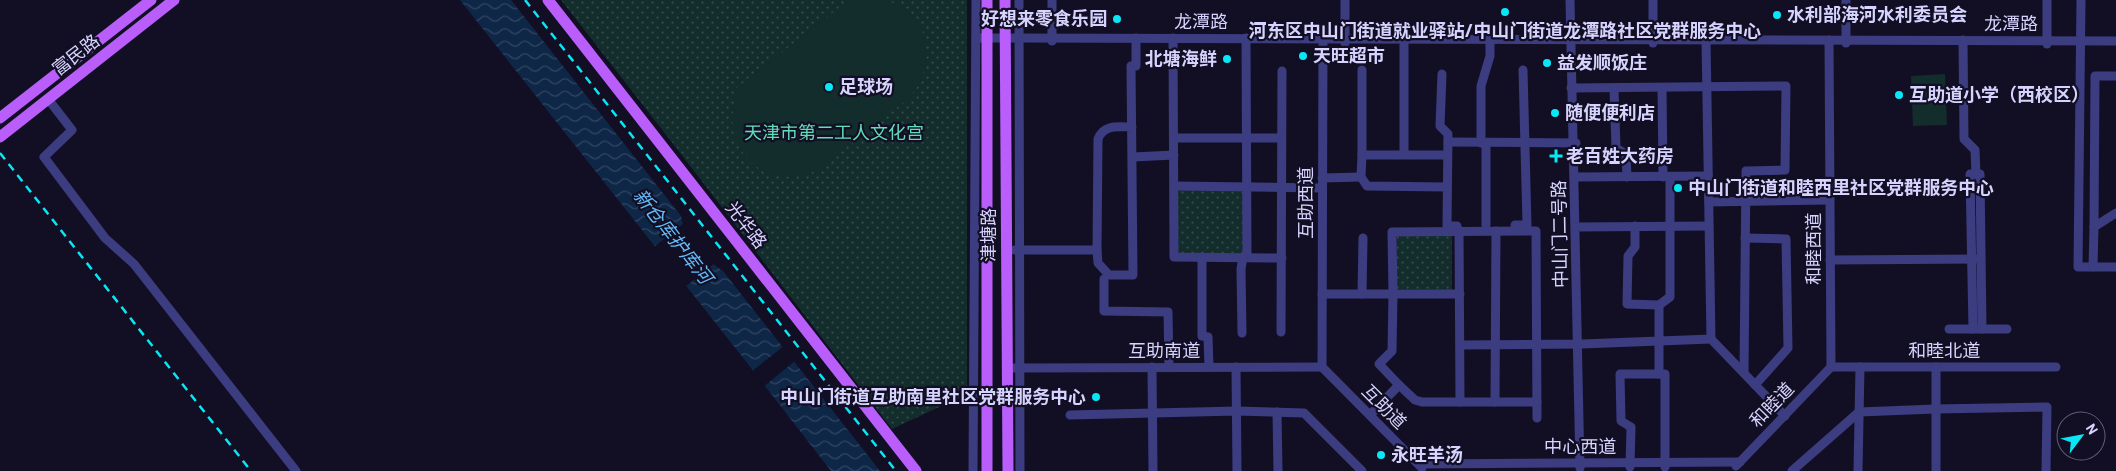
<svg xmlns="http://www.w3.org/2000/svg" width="2116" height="471" viewBox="0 0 2116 471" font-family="Barlow,'Noto Sans SC',sans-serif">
<defs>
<pattern id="park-dots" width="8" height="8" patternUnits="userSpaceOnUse" patternTransform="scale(1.25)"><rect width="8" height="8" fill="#122d2b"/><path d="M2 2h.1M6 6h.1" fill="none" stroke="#344b4b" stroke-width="1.8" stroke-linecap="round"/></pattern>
<pattern id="water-waves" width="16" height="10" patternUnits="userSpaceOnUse" patternTransform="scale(1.25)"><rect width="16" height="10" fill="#0f2747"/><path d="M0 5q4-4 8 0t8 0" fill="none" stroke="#314563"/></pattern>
</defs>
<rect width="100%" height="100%" fill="#120f24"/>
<g fill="url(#park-dots)">
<path d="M 561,0 L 967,0 L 967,394 L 892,429 L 674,145 Z"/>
<path d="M 1178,190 L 1245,190 L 1244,253 L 1178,253 Z"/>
<path d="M 1397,233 L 1452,233 L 1452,290 L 1397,289 Z"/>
</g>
<g fill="#122d2b">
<path d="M 849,0 C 861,0 876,0 887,1 C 932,14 937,66 909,98 L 817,170 C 766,194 717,148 737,95 L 734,90 Z"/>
<path d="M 1945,74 L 1947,125 L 1913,126 L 1911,76 Z"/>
</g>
<path fill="url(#water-waves)" d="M 460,0 L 511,0 L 681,216 C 682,234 708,262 723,271 L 880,471 L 831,471 L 748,364 Z"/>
<g fill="#120f24">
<path d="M 684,223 L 715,263 L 685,287 L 654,247 Z"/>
<path d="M 784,346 L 795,361 L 763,387 L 751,372 Z"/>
</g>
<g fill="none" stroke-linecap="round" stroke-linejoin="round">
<g stroke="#3c3c81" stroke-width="9">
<path d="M 1019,0 L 1020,471"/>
<path d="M 1052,0 L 1052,41"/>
<path d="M 1345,0 L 1345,43"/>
<path d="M 1570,0 L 1580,468"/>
<path d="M 1653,0 L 1653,43"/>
<path d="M 2081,0 L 2078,267 L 2116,267"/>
<path d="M 976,38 L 2116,41"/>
<path d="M 1173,38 L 1174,257 L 1282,258"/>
<path d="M 1246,38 L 1247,257"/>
<path d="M 1829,40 L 1831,367"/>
<path d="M 1963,40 L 1964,139 L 1975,150 L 1976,174 L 1980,174 L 1982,329"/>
<path d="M 1846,43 L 1846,0"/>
<path d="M 2047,44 L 2047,0"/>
<path d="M 1362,70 L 1362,155 L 1447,155"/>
<path d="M 1442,74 L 1440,126 L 1448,134 L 1447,226 L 1457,226"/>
<path d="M 2116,76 L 2095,76 L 2094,227 L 2116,213"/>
<path d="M 1571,88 L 1786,86 L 1785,170 L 1746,171 L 1744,373"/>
<path d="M 1614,88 L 1616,148 L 1626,154 L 1627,177"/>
<path d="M 1662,88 L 1663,177"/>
<path d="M 48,99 L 72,130 L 44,157 L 105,238 L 134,264 L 296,471"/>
<path d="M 1132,127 C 1118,127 1104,124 1098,139 L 1097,250 L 1098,263 L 1109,275 L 1133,275 L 1131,66 L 1136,66 L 1136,38"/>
<path d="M 1174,138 L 1281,138"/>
<path d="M 1448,142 L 1576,143"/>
<path d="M 1481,143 L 1481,86 L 1490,56 L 1490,39"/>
<path d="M 1486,143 L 1486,225"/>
<path d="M 1404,154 L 1404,40"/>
<path d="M 1362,155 L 1361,177 L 1367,186 L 1447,187"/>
<path d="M 1133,157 L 1174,155"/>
<path d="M 1575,177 L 1708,176"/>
<path d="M 1322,178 L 1361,177"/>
<path d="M 1174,186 L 1322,188"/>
<path d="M 1709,202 L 1830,200"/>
<path d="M 1515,225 L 1527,225 L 1523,70"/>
<path d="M 1635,226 L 1635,247 L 1628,256 L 1627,304 L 1659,305 L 1670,297 L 1670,177"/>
<path d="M 1576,227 L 1709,226"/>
<path d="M 1459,230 L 1460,402"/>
<path d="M 1363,238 L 1362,294 L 1393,294 L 1392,351 L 1379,364 L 1399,385 L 1370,415"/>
<path d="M 1745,238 L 1786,239 L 1788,348 L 1755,385"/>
<path d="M 1015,250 L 1097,250"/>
<path d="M 1202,257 L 1202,336 L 1208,337 L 1209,367"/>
<path d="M 1830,260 L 1977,259"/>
<path d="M 2093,267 L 2094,227"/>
<path d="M 1104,279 L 1104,311 L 1168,312 L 1169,366"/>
<path d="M 1322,294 L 1362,294"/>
<path d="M 1460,294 L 1393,294 L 1392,232 L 1536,231 L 1537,418"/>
<path d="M 1659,305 L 1659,374 L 1665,374 L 1665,467"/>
<path d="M 1949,329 L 2007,329"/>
<path d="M 1973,329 L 1970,174 L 1976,174"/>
<path d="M 1281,332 L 1282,71"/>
<path d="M 1242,333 L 1241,269 L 1243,257"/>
<path d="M 1711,339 L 1785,416"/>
<path d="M 1460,345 L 1582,344 L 1711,339 L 1706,40"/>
<path d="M 1152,367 L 1153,471"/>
<path d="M 1236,367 L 1237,471"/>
<path d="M 1322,367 L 1323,39"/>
<path d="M 1322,367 L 1422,468"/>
<path d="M 1831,367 L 2056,367"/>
<path d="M 1014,368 L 1322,367"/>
<path d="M 1399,385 L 1415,400 L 1422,402 L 1537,402"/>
<path d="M 1495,402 L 1496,231"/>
<path d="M 1277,412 L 1278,471"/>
<path d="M 1070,415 L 1237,411 L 1304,413 L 1362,471"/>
<path d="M 1420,464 L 1740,462"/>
<path d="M 1736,466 L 1831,367"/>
<path d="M 1630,467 L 1631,427 L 1621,421 L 1620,374 L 1659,374"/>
<path d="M 973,471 L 976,0"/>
<path d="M 1792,471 L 1859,412 L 1935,409 L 2047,407 L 2046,471"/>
<path d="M 1858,471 L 1860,367"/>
<path d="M 1936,471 L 1936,367"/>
</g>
<g stroke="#b95efa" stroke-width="11">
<path d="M 548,0 L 916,471"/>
<path d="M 987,0 L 987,471"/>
<path d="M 1005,0 L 1008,471"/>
<path d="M 0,118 L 151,0"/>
<path d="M 0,137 L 174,0"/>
</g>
<g stroke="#08e7f5" stroke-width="2.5" stroke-dasharray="8 6" stroke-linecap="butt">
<path d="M 525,0 L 896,471"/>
<path d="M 0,153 L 251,471"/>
</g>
</g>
<g fill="#08e7f5" stroke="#120f24" stroke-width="2">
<circle cx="1505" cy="12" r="5"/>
<circle cx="1777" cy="15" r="5"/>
<circle cx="1117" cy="19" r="5"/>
<circle cx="1303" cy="56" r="5"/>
<circle cx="1227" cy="59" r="5"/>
<circle cx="1547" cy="63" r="5"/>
<circle cx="829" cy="87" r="5"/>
<circle cx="1899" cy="95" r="5"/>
<circle cx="1555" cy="113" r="5"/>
<path d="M1553.5 148.5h5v5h5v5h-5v5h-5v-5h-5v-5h5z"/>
<circle cx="1678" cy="188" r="5"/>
<circle cx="1096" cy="397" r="5"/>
<circle cx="1381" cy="455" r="5"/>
</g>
<g text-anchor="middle" stroke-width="4.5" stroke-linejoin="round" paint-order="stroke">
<g font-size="18" font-weight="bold" fill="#d6d3fe" stroke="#120f24" text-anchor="start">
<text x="1787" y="21">水利部海河水利委员会</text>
<text x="1107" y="25" text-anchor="end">好想来零食乐园</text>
<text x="1505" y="37" text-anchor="middle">河东区中山门街道就业驿站/中山门街道龙潭路社区党群服务中心</text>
<text x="1313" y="62">天旺超市</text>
<text x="1217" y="65" text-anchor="end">北塘海鲜</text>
<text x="1557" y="69">益发顺饭庄</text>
<text x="839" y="93">足球场</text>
<text x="1909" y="101">互助道小学（西校区）</text>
<text x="1565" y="119">随便便利店</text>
<text x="1566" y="162">老百姓大药房</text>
<text x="1688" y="194">中山门街道和睦西里社区党群服务中心</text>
<text x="1086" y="403" text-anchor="end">中山门街道互助南里社区党群服务中心</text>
<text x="1391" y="461">永旺羊汤</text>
</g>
<g font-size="18" fill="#d6d3fe" stroke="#120f24">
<text x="1201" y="28">龙潭路</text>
<text x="2011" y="30">龙潭路</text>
<text transform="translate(76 55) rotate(-38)" y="6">富民路</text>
<text transform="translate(1306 203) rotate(-90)" y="6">互助西道</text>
<text transform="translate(746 225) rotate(52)" y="6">光华路</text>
<text transform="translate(1560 234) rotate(-91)" y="6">中山门二号路</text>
<text transform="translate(989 235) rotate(-90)" y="6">津塘路</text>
<text transform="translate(1814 249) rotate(-90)" y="6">和睦西道</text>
<text x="1164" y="357">互助南道</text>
<text x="1944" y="357">和睦北道</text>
<text transform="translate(1772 405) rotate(-46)" y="6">和睦道</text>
<text transform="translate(1384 407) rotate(45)" y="6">互助道</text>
<text x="1580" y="453">中心西道</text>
</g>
<g font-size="18" fill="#61dcb8" stroke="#120f24">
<text x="834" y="139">天津市第二工人文化宫</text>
</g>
<g font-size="19" font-style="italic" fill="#65bbfa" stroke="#120f24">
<text transform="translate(673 236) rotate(52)" y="7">新仓库护库河</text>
</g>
</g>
<g transform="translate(2081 436) rotate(58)"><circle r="24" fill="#120f24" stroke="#605d7b"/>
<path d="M0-4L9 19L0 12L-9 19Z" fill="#08e7f5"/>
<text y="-8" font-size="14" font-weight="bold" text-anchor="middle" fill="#d6d3fe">N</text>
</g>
</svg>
